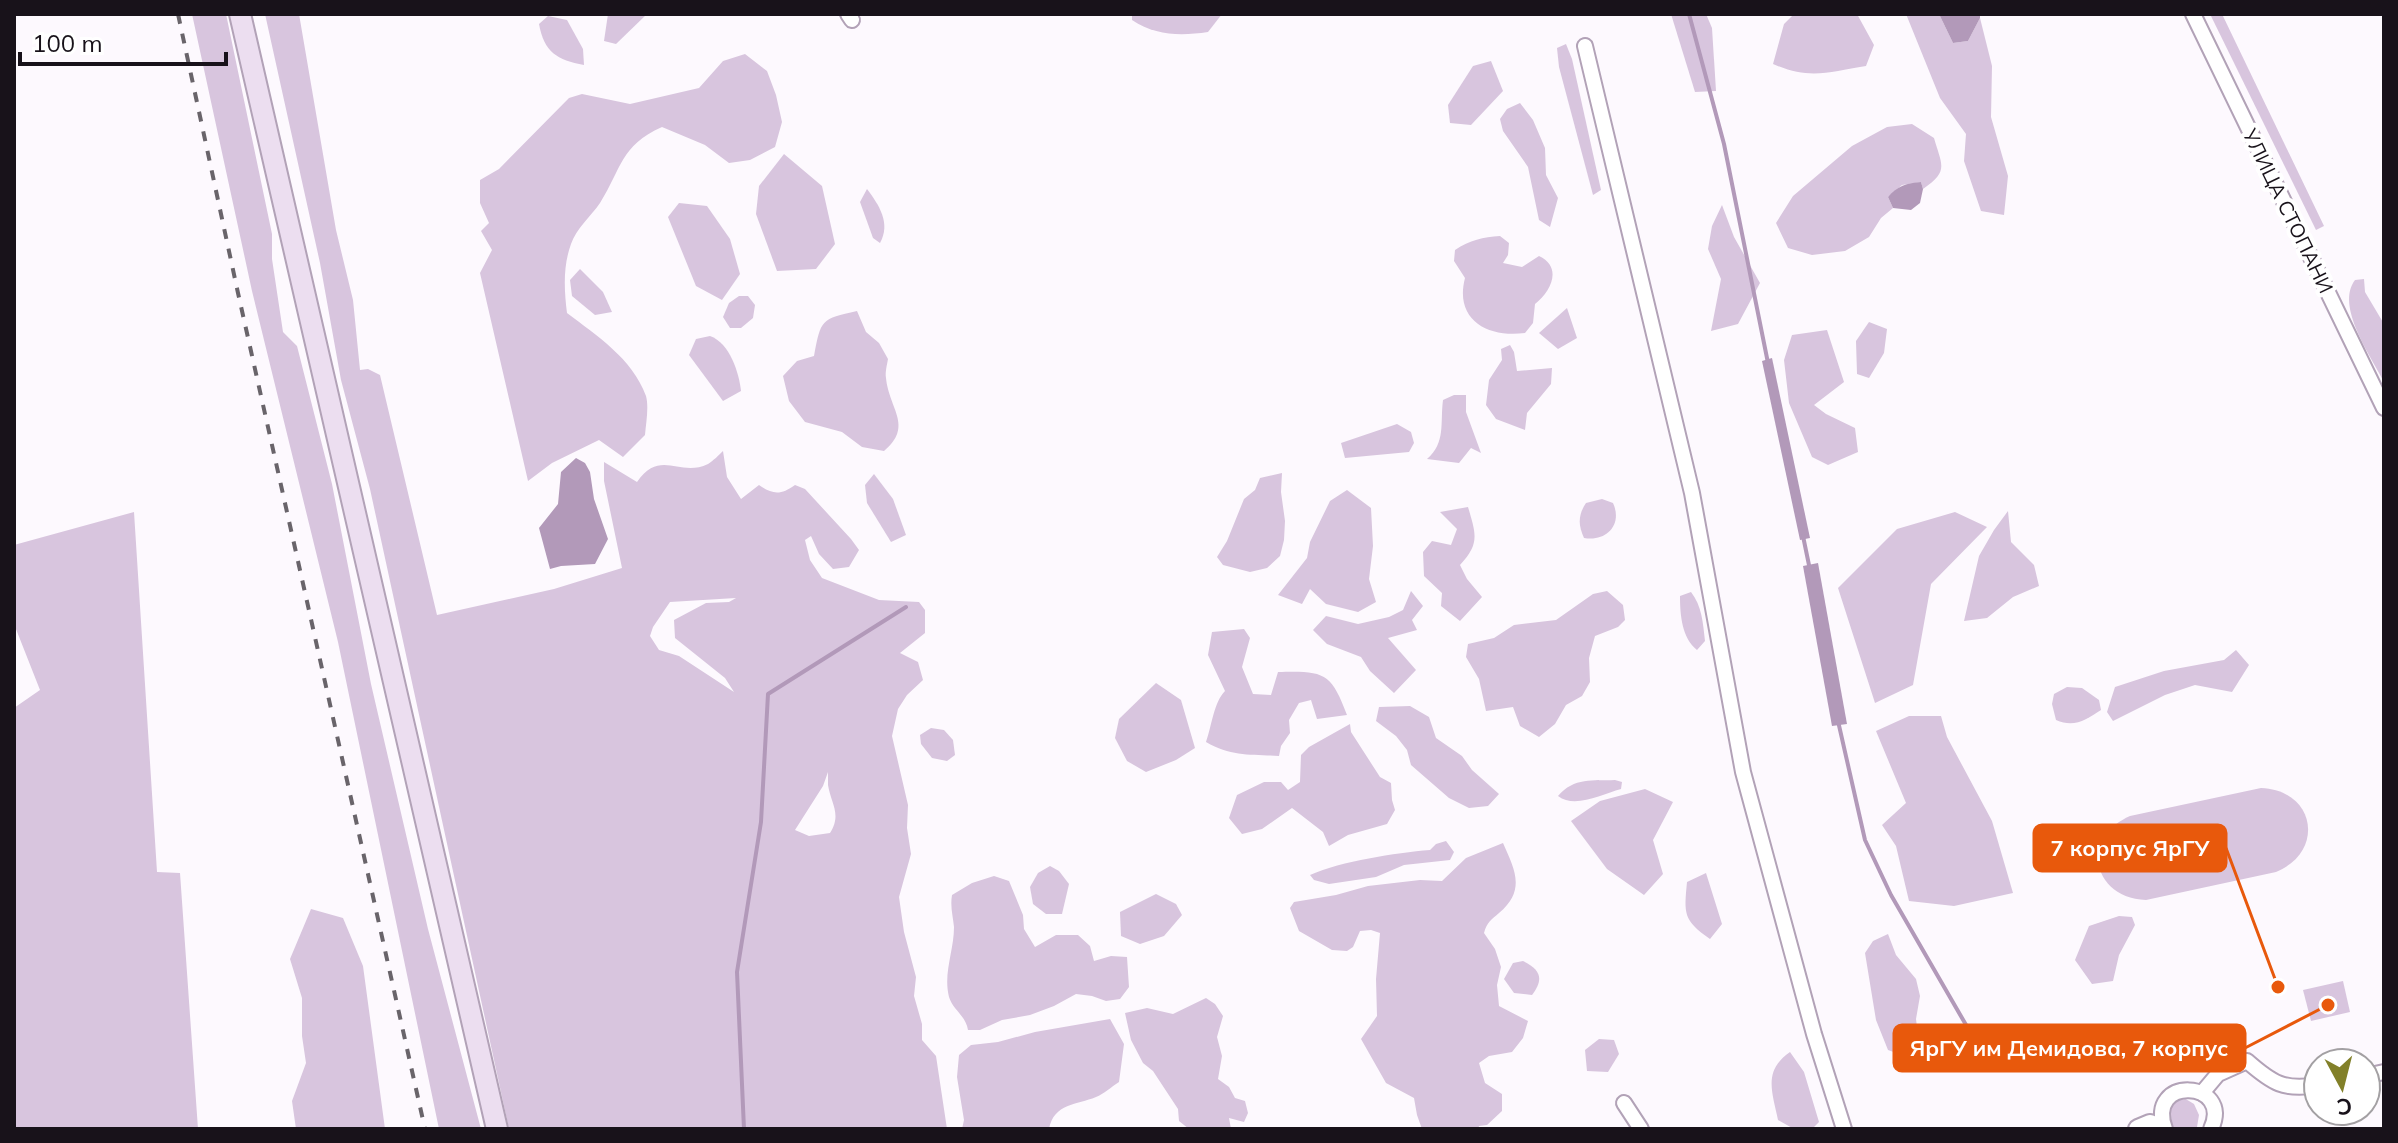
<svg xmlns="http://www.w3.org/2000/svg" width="2398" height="1143" viewBox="0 0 2398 1143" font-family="Mulish,sans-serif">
<rect width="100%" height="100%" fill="#fdf9fe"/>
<g fill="#d8c5de" fill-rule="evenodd">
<path d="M 192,14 L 226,14 L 272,234 L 272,259 L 283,332 L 297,346 L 332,484 L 371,684 L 428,929 L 481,1129 L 439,1129 L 338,642 L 252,291 Z"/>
<path d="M 265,14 L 299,14 L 336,230 L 353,300 L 360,370 L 368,369 L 380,375 L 437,615 L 554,589 L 622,568 L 604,481 L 604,462 L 637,482 C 661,448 679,478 708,464 C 713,461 719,455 723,451 L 727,477 L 741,499 L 759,485 C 773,495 781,495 795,485 L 805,489 L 851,539 L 859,550 L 849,567 L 833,569 L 819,554 L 811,536 L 805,540 L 810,560 L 822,578 L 879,600 L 919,602 L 925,610 L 925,633 L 900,653 L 918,662 L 923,680 L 907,695 L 898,709 L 892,736 L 908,805 L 907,828 L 911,854 L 899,897 L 904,932 L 916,977 L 914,996 L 922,1024 L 922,1040 L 936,1056 L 947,1129 L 509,1129 L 370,489 L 341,380 L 320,263 ZM 736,598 L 729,602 L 706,603 L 674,620 L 675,638 L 725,678 L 734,692 L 679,656 L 659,650 L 650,636 L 653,627 L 670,602 ZM 828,772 C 828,776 828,781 828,785 C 831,804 842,814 830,833 L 809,836 L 795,830 L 823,786 Z"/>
<path d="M 608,14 L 647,14 L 616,44 L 604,41 Z"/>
<path d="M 1132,14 L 1222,14 L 1208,32 C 1181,36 1156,36 1132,20 Z"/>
<path d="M 1671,14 L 1706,14 L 1712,28 L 1716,91 L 1695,92 Z"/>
<path d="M 1794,14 L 1857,14 L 1874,45 L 1866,66 C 1829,72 1809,80 1773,64 L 1784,24 Z"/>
<path d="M 1906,14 L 1939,14 L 1953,43 L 1968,41 L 1980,18 L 1992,66 L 1991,117 L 2008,176 L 2004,215 L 1981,211 L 1964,161 L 1966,134 L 1940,98 Z"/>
<path d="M 2210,14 L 2222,14 L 2324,226 L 2316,230 Z"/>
<path d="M 548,16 L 567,20 L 583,49 L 584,65 C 557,60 544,52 539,24 Z"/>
<path d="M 1566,44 L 1572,59 L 1601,190 L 1593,195 L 1559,67 L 1557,48 Z"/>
<path d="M 745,54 L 767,71 L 776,95 L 782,122 L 775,147 L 750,160 L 729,163 L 705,145 L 662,127 C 620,146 622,168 600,203 C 591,216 576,229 571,244 C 563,266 564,289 567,313 C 597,336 632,358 646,396 C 649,407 646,423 645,435 L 623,457 L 599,440 L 552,463 L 528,481 L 480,273 L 492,250 L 481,231 L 489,223 L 480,203 L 480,180 L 499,169 L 569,98 L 582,94 L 630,104 L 699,88 L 723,61 Z"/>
<path d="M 1491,61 L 1503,91 L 1471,125 L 1450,123 L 1448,105 L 1473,66 Z"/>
<path d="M 1520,103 L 1533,120 L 1545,148 L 1546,175 L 1558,198 L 1550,227 L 1539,220 L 1528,167 L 1503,131 L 1500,119 L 1507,109 Z"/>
<path d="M 1912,124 L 1934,138 C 1942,166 1949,171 1923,189 L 1921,182 L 1902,185 L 1888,197 L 1893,208 L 1881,218 L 1869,237 L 1845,251 L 1812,255 L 1788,248 L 1776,223 L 1793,196 L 1852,146 L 1887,127 Z"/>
<path d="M 784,154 L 822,186 L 835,244 L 816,269 L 777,271 L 756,214 L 759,186 Z"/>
<path d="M 867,189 C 879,205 891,223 880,243 L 873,238 L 860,202 Z"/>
<path d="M 679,203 L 707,206 L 730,239 L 740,274 L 722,300 L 696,286 L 668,217 Z"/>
<path d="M 1722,205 L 1734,237 L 1760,283 L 1738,324 L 1711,331 L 1721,279 L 1708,249 L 1712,226 Z"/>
<path d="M 1500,236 L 1509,243 L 1508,255 L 1503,263 L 1522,267 L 1539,256 C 1563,267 1551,292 1535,304 L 1533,323 L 1525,333 C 1488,338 1454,320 1465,278 L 1454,261 L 1455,250 C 1470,240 1483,237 1500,236 Z"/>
<path d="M 580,269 L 603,292 L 612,312 L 595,315 L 572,296 L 570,280 Z"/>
<path d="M 2364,279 L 2365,292 L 2384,324 L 2384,382 C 2371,356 2335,306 2355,280 Z"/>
<path d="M 739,296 L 748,296 L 755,305 L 753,318 L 741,328 L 730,328 L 723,317 L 729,303 Z"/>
<path d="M 1567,308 L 1577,338 L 1558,349 L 1539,333 Z"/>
<path d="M 857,311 L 866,332 L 879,343 L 888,359 C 887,365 885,372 886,378 C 889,409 914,426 884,451 L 862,447 L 842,432 L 805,422 L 789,401 L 783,376 L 797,361 L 814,356 C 821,319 821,319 857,311 Z"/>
<path d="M 1869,322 L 1887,329 L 1884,353 L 1869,378 L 1857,374 L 1856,341 Z"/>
<path d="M 1827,330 L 1844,382 L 1814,405 L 1826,414 L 1855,428 L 1858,452 L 1828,465 L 1812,457 L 1789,403 L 1784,360 L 1792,335 Z"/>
<path d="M 710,336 C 730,343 739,373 741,391 L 723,401 L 689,355 L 696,339 Z"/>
<path d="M 1510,345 L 1514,352 L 1517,371 L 1552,368 L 1551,384 L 1527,413 L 1525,430 L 1496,419 L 1486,405 L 1489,380 L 1502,360 L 1501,349 Z"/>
<path d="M 1454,395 L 1466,395 L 1466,412 L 1481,453 L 1471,448 L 1459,463 L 1427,459 C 1446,443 1440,423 1443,400 Z"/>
<path d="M 1397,424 L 1411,432 L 1414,443 L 1409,452 L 1345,458 L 1341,443 Z"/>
<path d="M 1282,473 L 1281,492 L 1285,521 L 1284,540 L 1280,556 L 1267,568 L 1250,572 L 1223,565 L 1217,557 L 1227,541 L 1244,499 L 1255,490 L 1260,478 Z"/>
<path d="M 874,474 L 893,499 L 906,535 L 891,542 L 867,503 L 865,485 Z"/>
<path d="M 1347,490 L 1371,508 L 1373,546 L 1369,579 L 1376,602 L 1358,612 L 1326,604 L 1310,589 L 1302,604 L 1278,595 L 1307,558 L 1310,542 L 1330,501 Z"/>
<path d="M 1602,499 L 1613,503 C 1623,525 1606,542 1584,538 C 1578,525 1578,515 1586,503 Z"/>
<path d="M 1468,507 C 1476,534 1480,544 1460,565 L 1467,579 L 1482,597 L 1460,621 L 1441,606 L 1442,593 L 1424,576 L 1423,552 L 1432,541 L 1451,545 L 1457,529 L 1440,512 Z"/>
<path d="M 2008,511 L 2011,542 L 2034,565 L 2039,586 L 2013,597 L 1987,618 L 1964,621 L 1979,556 L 1994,530 Z"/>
<path d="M 134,512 L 157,872 L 180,873 L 198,1129 L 14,1129 L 14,708 L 40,690 L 14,624 L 14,545 Z"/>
<path d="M 1955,512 L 1987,527 L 1931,584 L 1913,685 L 1875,703 L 1838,588 L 1897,529 Z"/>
<path d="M 1411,591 L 1423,606 L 1412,620 L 1417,630 L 1388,638 L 1416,670 L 1394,693 L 1370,671 L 1361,657 L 1327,644 L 1313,630 L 1326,616 L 1358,624 L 1389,617 L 1403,610 Z"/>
<path d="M 1607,591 L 1623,605 L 1625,620 L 1618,627 L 1595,636 L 1589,658 L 1590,682 L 1582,696 L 1566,705 L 1555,724 L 1539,737 L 1520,726 L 1513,707 L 1486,711 L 1479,679 L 1466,657 L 1468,644 L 1494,638 L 1514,625 L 1556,620 L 1593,594 Z"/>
<path d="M 1691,592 C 1702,606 1703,623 1705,641 L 1697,650 C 1682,638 1680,615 1680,596 Z"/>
<path d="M 1244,629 L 1250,638 L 1242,667 L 1253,694 L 1271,695 L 1278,672 C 1324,671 1331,672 1347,715 L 1317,719 L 1311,700 L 1299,703 L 1289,720 L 1290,733 L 1281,746 L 1279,756 C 1250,754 1232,757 1206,742 C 1212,725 1214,702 1225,691 L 1208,655 L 1212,632 Z"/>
<path d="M 2236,650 L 2249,665 L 2232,692 L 2195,685 L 2165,695 L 2113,721 L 2107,712 L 2115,687 L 2164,671 L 2224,660 Z"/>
<path d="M 1156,683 L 1181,700 L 1195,748 L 1176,760 L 1146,772 L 1127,761 L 1115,738 L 1119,719 Z"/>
<path d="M 2067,687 L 2082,688 L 2099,700 L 2101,710 C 2086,720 2074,728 2056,720 L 2052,704 L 2054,694 Z"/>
<path d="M 1410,706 L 1429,717 L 1436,738 L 1462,756 L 1472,770 L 1499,794 L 1488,806 L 1469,808 L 1449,798 L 1411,765 L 1407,750 L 1396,736 L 1376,721 L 1379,707 Z"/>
<path d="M 1909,716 L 1941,716 L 1947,737 L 1992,821 L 2013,893 L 1954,906 L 1909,901 L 1896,846 L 1882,825 L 1906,803 L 1876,731 Z"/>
<path d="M 1350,724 L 1351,732 L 1380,777 L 1391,783 L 1392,800 L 1395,810 L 1387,824 L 1348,835 L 1329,846 L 1323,832 L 1292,808 L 1262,829 L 1242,834 L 1229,818 L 1237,795 L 1264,782 L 1281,782 L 1288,790 L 1300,782 L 1301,755 L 1309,747 Z"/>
<path d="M 931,728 L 944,730 L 953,740 L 955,755 L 947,761 L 932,758 L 921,744 L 920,735 Z"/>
<path d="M 1615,780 L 1622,782 L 1621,789 C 1602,794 1575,809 1558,796 C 1574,777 1593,781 1615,780 Z"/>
<path d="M 2261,788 C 2315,790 2326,851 2276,872 L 2146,900 C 2092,898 2080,838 2130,816 Z"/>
<path d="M 1645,789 L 1673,802 L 1653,840 L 1663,874 L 1644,895 L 1607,869 L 1571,821 L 1600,801 Z"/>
<path d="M 1446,841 L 1454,852 L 1450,860 L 1404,865 L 1376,877 L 1329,884 L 1314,880 L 1310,875 C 1342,861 1395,853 1430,850 L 1436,844 Z"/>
<path d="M 1503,843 C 1515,870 1526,890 1499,913 C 1491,920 1487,922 1484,933 L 1495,949 L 1501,967 L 1497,985 L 1499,1006 L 1528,1021 L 1523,1038 L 1512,1052 L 1489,1056 L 1479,1063 L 1485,1083 L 1502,1094 L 1502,1111 L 1487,1125 L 1479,1126 L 1478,1129 L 1422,1129 L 1417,1115 L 1414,1098 L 1386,1083 L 1361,1039 L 1377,1016 L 1376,979 L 1380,933 L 1371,930 L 1360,931 L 1353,947 L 1347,951 L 1332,950 L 1299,931 L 1290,908 L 1294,902 L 1336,895 L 1368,886 L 1420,880 L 1442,881 L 1466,858 Z"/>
<path d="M 1050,866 L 1059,871 L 1069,884 L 1062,914 L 1046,914 L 1033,904 L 1030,887 L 1038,873 Z"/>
<path d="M 1706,873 L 1722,924 L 1710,939 C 1683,920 1684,914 1687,882 Z"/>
<path d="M 994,876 L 1009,881 L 1023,915 L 1024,929 L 1035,947 L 1056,935 L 1078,935 L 1090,946 L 1094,961 L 1111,956 L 1127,957 L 1129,987 L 1120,999 L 1106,1001 L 1092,996 L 1076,994 L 1054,1006 L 1030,1015 L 1002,1020 L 980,1030 L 968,1030 C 966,1016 953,1010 949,997 C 943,973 954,951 954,927 C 953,916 950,907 952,895 L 972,883 Z"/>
<path d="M 1156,894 L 1176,904 L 1182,915 L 1164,936 L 1140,944 L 1121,936 L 1120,912 Z"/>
<path d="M 311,909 L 343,918 L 363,966 L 385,1129 L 296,1129 L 292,1101 L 306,1063 L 302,1036 L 302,998 L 290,959 Z"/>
<path d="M 2119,916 L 2132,917 L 2135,925 L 2119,955 L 2113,981 L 2092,984 L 2075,960 L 2089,926 Z"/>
<path d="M 1888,934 L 1896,955 L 1916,979 L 1920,996 L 1916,1019 L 1919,1043 L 1910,1058 L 1888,1050 L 1876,1020 L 1865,953 L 1873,941 Z"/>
<path d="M 1523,961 C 1541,970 1544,979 1532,995 L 1514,993 L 1504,979 L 1513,963 Z"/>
<path d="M 2343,981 L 2350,1012 L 2311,1021 L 2303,990 Z"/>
<path d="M 1206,998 L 1215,1004 L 1223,1016 L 1217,1037 L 1222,1056 L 1218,1079 L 1229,1087 L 1235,1098 L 1245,1101 L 1248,1113 L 1244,1122 L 1229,1118 L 1231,1129 L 1189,1129 L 1179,1121 L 1178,1109 L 1153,1071 L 1143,1063 L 1131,1040 L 1125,1013 L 1147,1008 L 1173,1014 Z"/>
<path d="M 1110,1019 L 1124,1044 L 1119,1082 C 1111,1087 1104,1094 1096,1097 C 1077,1105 1054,1103 1049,1129 L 962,1129 L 964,1120 L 957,1077 L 959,1055 L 971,1045 L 998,1042 L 1035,1032 Z"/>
<path d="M 1599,1039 L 1614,1040 L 1619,1054 L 1608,1072 L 1587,1071 L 1585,1050 Z"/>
<path d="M 1790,1052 L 1804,1072 L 1819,1122 L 1812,1129 L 1794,1129 L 1778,1120 C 1772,1091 1763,1071 1790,1052 Z"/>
<path d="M 2184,1098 L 2194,1104 L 2199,1115 L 2197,1127 L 2194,1129 L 2169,1129 L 2164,1121 L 2173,1100 Z"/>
</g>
<g fill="#b299b9">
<path d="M 1939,14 L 1980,14 L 1980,18 L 1968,41 L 1953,43 Z"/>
<path d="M 1921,182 L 1923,189 L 1920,203 L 1911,210 L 1893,208 L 1888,197 C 1897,186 1907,183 1921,182 Z"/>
<path d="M 1772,358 L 1810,538 L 1800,540 L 1762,361 Z"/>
<path d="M 576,458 L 585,463 L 590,472 L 594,499 L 608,539 L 595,564 L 561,566 L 550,569 L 539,528 L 558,504 L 561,472 Z"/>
<path d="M 1818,563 L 1847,724 L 1832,726 L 1803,566 Z"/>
</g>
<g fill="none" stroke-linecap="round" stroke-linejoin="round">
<g stroke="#b299b9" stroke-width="4">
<path d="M 1689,14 L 1724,144 L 1768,363"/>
<path d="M 1803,536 L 1810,570"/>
<path d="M 1838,721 L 1865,840 L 1891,895 L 1973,1037"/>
<path d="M 744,1129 L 737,972 L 761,822 L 768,694 L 906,607"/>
</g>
<g stroke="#b2a2b7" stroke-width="18">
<g id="minor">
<path d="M 848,14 L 852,20"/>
<path d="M 2193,14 L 2384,408"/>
<path d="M 1585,46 L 1692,493 L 1743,772 L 1814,1034 L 1844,1129"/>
<path d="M 2366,1076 L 2384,1072"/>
<path d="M 2202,1093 L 2218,1074 L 2247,1061 C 2272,1083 2284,1091 2318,1085"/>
<path d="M 1624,1103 L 1641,1129"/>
<path d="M 2165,1129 C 2145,1075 2234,1080 2211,1129"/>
</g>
</g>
<g stroke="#b2a2b7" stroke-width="22">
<path id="tertiary" d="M 2138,1129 L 2150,1124 L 2161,1129"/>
</g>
<g stroke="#b2a2b7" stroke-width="24">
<path id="secondary" d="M 240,14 L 497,1129"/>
</g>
<use href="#minor" stroke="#fff" stroke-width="14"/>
<use href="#tertiary" stroke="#fff" stroke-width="18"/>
<use href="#secondary" stroke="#ecdef0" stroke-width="20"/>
<path stroke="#69646a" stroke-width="4" stroke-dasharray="10 10" stroke-linecap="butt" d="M 178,14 L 238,293 L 425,1129"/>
</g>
<g text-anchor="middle" stroke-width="8" stroke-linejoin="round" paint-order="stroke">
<g font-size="20" fill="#18121a" stroke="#fff">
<text transform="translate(2288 211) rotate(64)" y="7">УЛИЦА СТОПАНИ</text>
</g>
</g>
<path fill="none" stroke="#e8590c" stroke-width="3" d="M2278 987L2226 848M2328 1005L2245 1048"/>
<g fill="#e8590c" stroke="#fff" stroke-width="3">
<circle cx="2278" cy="987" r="8"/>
<circle cx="2328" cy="1005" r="8"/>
</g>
<g fill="#e8590c" stroke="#e8590c" stroke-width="3">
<rect x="2034" y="825" width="192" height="46" rx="8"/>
<rect x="1894" y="1025" width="351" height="46" rx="8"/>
</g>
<g font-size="22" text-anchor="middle" font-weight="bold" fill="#fff">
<text x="2130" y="856">7 корпус ЯрГУ</text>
<text x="2069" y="1056">ЯрГУ им Демидова, 7 корпус</text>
</g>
<rect width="2398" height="1143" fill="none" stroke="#18121a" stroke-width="32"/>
<g transform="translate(2342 1087) rotate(173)"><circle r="38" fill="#ffffff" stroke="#a3a0a3" stroke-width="2"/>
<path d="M0-6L14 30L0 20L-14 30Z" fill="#828029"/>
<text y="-12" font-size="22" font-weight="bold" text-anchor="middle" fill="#18121a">С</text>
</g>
<path d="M20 52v12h206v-12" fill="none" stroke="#18121a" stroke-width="4"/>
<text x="32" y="52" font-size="24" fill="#18121a" stroke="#ffffff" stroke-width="6" paint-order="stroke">100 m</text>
</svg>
